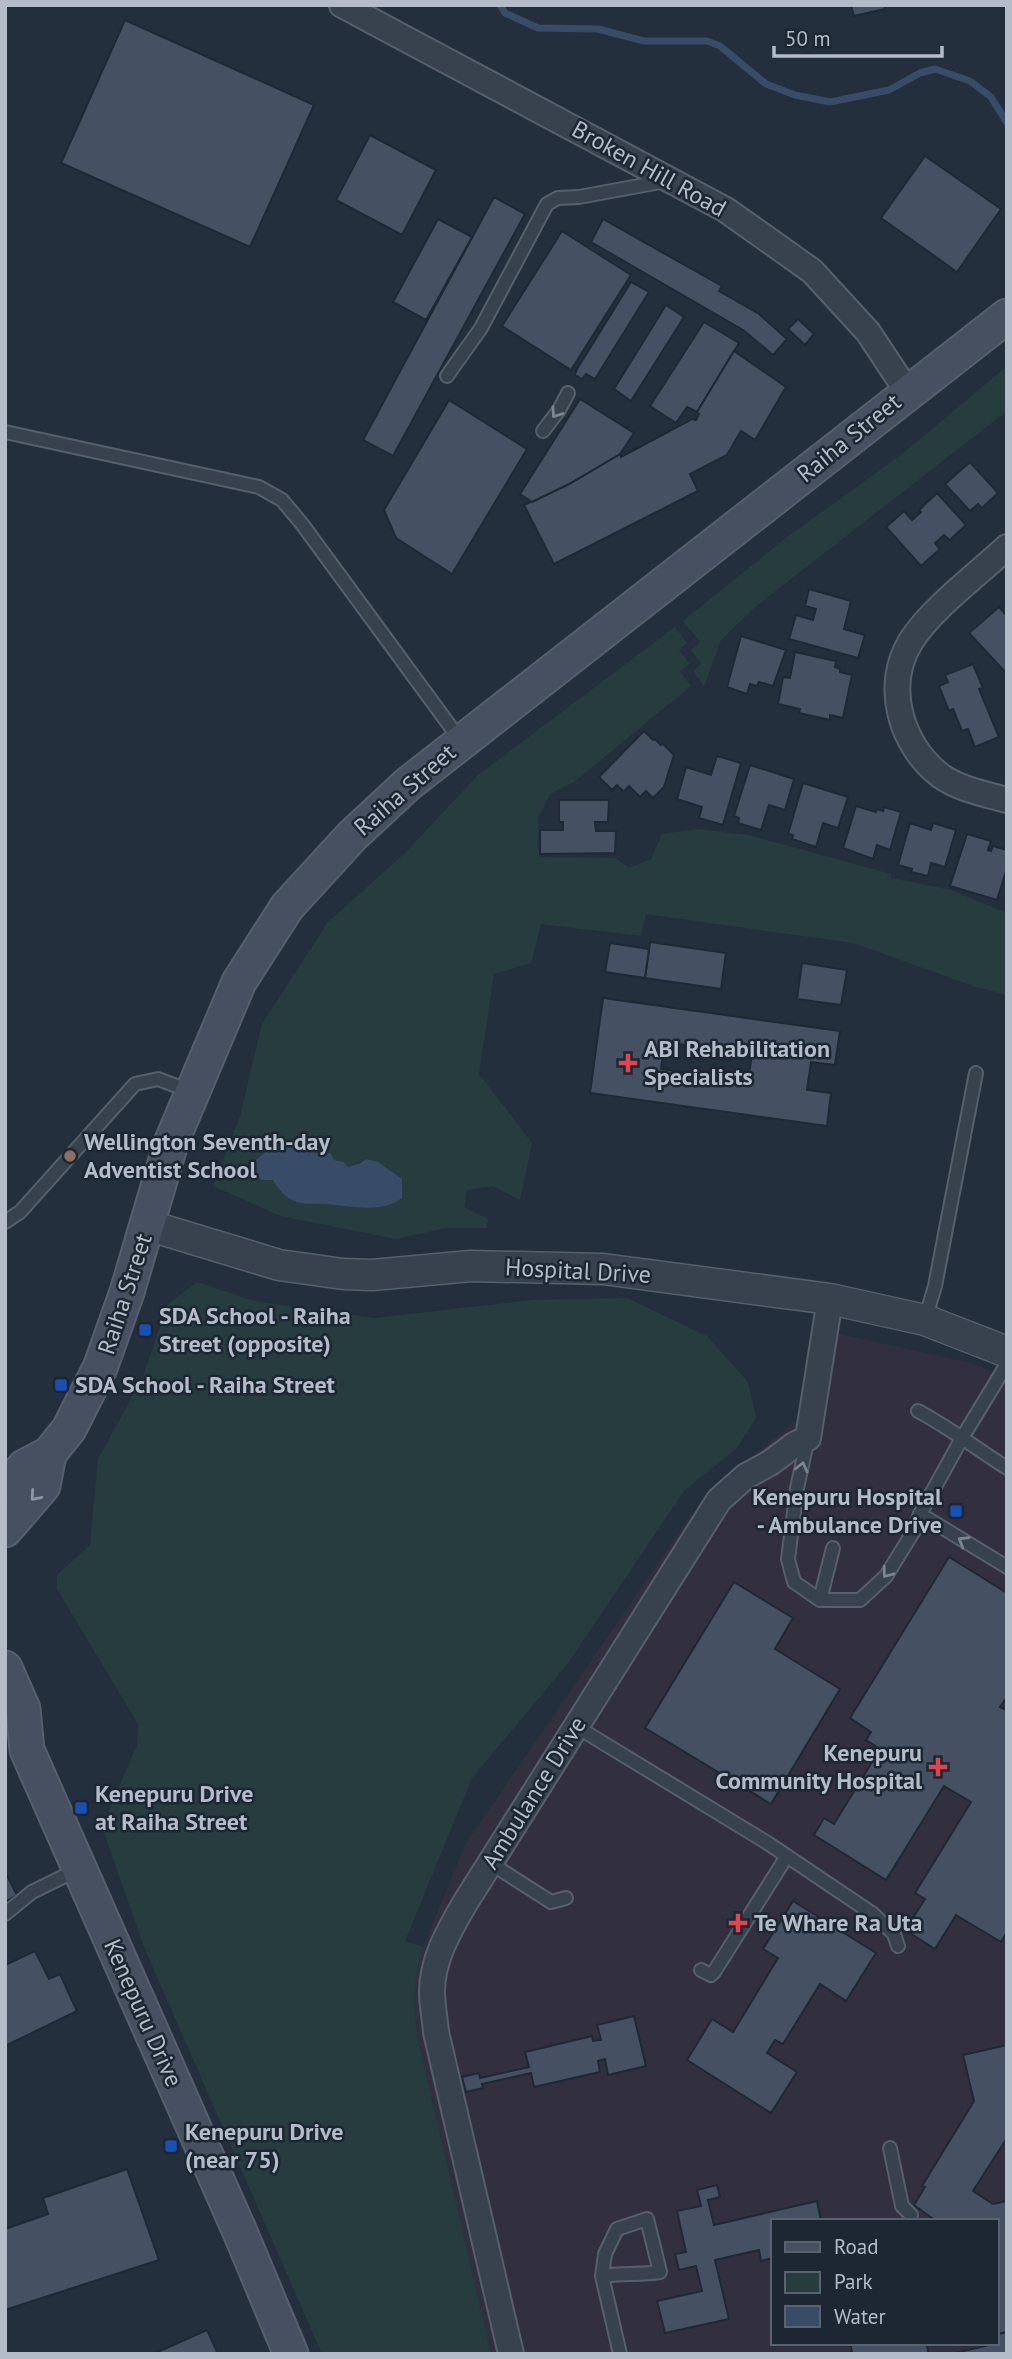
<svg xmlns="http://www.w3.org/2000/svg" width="1012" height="2359" viewBox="0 0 1012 2359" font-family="'PT Sans',sans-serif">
<rect width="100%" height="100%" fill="#242f3e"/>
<path fill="#32303f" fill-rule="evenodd" d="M 813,1328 L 974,1364 L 1007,1378 L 1007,2354 L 491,2354 L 418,2040 L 413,2010 L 415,1972 L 423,1947 L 466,1843 L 705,1495 L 798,1419 ZM 772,2221 L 996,2221 L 996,2343 L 772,2343 Z"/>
<g fill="#263c3f" fill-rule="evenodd">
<path d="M 1007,366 L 1007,411 L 755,607 L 721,640 L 704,686 L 693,671 L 701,664 L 691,650 L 700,642 L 683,621 L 783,540 L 901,455 Z"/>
<path d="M 675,627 L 687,643 L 679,650 L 690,664 L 680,671 L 691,686 L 574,782 L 550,794 L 538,818 L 539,857 L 616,858 L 629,868 L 651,859 L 662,834 L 697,829 L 748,835 L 891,874 L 891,878 L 951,890 L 1007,913 L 1007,995 L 976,987 L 853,943 L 646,914 L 641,936 L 541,924 L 531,963 L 494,974 L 479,1074 L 532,1143 L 520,1200 L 493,1186 L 467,1190 L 464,1207 L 488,1219 L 487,1228 L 447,1228 L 396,1239 L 280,1216 L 213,1186 L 240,1116 L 262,1024 L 328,922 L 405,853 L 478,775 ZM 334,1160 L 344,1162 L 348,1167 L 361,1163 L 325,1203 C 298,1203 288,1203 273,1180 Z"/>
<path d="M 197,1282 L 254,1301 L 375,1318 L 533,1300 L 627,1298 L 707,1336 L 748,1382 L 756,1418 L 737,1448 L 684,1491 L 568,1663 L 472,1778 L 405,1941 L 423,1947 C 413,1979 413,2007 418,2040 L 491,2354 L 322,2354 L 144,1947 L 102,1827 L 137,1745 L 138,1724 L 57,1589 L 57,1575 L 90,1545 L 98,1459 L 143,1377 L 168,1304 Z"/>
</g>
<path fill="#394c67" d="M 300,1143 L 331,1154 L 334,1160 L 344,1162 L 348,1167 L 361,1163 L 366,1159 L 378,1162 L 402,1179 L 402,1198 C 380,1214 351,1206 325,1204 C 316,1203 306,1205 297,1202 C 285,1198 279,1190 273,1180 L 262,1180 L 250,1173 L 250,1165 L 275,1144 Z"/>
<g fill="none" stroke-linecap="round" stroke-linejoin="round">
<path stroke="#394c67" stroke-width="7" d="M 500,5 L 505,13 L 538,28 L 598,29 L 644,41 L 707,41 L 720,46 L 766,84 L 795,95 L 830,102 L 889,90 L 920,73 L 935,69 L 970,81 L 991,97 L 1007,123"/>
</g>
<g fill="#455162" stroke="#1f2835" stroke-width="2" fill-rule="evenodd">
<path d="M 851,5 L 884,5 L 885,9 L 854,16 Z"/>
<path d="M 125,20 L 314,105 L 250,247 L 61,163 Z"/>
<path d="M 370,135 L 436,170 L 402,235 L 336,200 Z"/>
<path d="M 925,156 L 1001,209 L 957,272 L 881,218 Z"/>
<path d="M 494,197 L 525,214 L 393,456 L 363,440 Z"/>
<path d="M 438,219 L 472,237 L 426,320 L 393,302 Z"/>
<path d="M 603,219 L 722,286 L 719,291 L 759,314 L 787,339 L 773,355 L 743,330 L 591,242 Z"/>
<path d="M 562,231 L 631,275 L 571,370 L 502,326 Z"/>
<path d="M 631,282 L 649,292 L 595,379 L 586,374 L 582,379 L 575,375 L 577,369 Z"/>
<path d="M 666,305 L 684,317 L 631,401 L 614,389 Z"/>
<path d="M 798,319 L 814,334 L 805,345 L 788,329 Z"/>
<path d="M 704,322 L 739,343 L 697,412 L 687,407 L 676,423 L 650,406 Z"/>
<path d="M 734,351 L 786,387 L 755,440 L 741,431 L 727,455 L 690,474 L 698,491 L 554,564 L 524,505 L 569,484 L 620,454 L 621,457 L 692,419 L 696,420 L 699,414 L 697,412 Z"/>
<path d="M 580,399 L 634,433 L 620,454 L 569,484 L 532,502 L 520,494 Z"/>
<path d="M 449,400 L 527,449 L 452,574 L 396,538 L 384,510 Z"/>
<path d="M 970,462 L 998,493 L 982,508 L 978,504 L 970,511 L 945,484 Z"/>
<path d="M 937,493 L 966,525 L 950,540 L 944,535 L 935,543 L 940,549 L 921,566 L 886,527 L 904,511 L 912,520 L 921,512 L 919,510 Z"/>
<path d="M 809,589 L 851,601 L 844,629 L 865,635 L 858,658 L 789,639 L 796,615 L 813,620 L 816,609 L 805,606 Z"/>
<path d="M 999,607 L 1007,616 L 1007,674 L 969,633 Z"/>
<path d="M 741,636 L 786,650 L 773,686 L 759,682 L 757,686 L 750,684 L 747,694 L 727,687 Z"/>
<path d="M 795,652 L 836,661 L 835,667 L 840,669 L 840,672 L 852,675 L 843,718 L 830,715 L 830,720 L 799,713 L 800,709 L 778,704 L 783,677 L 790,678 Z"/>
<path d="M 973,664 L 983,688 L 979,689 L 999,737 L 975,747 L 968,729 L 962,731 L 953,709 L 949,711 L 939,686 L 948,682 L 945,675 Z"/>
<path d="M 644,731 L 653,740 L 655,739 L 661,745 L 662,743 L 674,755 L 664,787 L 653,798 L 646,791 L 640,797 L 629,786 L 624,792 L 617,785 L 612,790 L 599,777 Z"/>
<path d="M 717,756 L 741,763 L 723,825 L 699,818 L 702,807 L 677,799 L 686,767 L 711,775 Z"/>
<path d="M 750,765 L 794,779 L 785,810 L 769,805 L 761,830 L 738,823 L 739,818 L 734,816 Z"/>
<path d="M 803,783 L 848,797 L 838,828 L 823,823 L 816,847 L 792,839 L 793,835 L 788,834 Z"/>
<path d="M 559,800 L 609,800 L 608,822 L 595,822 L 596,831 L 616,831 L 615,853 L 540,854 L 540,830 L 563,830 L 563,822 L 559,822 Z"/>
<path d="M 856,806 L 876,812 L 877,809 L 883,811 L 884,807 L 901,812 L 890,850 L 877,845 L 873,859 L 843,848 Z"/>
<path d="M 910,823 L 931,830 L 933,823 L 956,830 L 945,867 L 931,863 L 928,876 L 911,872 L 912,869 L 898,865 Z"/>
<path d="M 967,834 L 991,841 L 988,850 L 991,851 L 993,846 L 1007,850 L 1007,868 L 997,900 L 950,886 Z"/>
<path d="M 650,942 L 726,953 L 721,989 L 645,978 Z"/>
<path d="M 610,943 L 649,949 L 645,978 L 605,972 Z"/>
<path d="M 802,963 L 847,970 L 841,1005 L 797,999 Z"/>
<path d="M 603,998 L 840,1031 L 835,1065 L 811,1062 L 807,1090 L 831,1093 L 827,1126 L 590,1093 ZM 665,1042 L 752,1054 L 748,1081 L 661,1069 Z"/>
<path d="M 949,1557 L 1007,1593 L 1007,1697 L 1000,1707 L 1007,1711 L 1007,1932 L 1001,1942 L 956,1915 L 935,1949 L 905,1930 L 925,1899 L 915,1893 L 971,1802 L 944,1786 L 886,1880 L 814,1835 L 824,1818 L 834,1824 L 880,1749 L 866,1740 L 871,1732 L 850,1718 Z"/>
<path d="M 734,1582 L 793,1618 L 775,1649 L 840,1689 L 771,1804 L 645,1728 Z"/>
<path d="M 5,1872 L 17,1895 L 5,1902 Z"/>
<path d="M 793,1901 L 876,1953 L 846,2001 L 820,1984 L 783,2044 L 775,2040 L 767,2053 L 797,2072 L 771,2113 L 687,2060 L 712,2019 L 733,2032 L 778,1958 L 763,1949 Z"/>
<path d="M 35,1951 L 49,1979 L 60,1974 L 77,2011 L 5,2046 L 5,1965 Z"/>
<path d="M 634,2016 L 646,2066 L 608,2075 L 605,2059 L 598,2061 L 600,2072 L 534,2087 L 531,2073 L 482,2084 L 483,2088 L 466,2092 L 462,2077 L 479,2073 L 480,2078 L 529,2067 L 525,2052 L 592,2036 L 593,2041 L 601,2040 L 597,2025 Z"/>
<path d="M 1007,2045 L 1007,2138 L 973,2191 L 993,2204 L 1007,2201 L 1007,2332 L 996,2335 L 996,2221 L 936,2221 L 914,2205 L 925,2187 L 922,2186 L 974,2101 L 963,2055 Z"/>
<path d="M 127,2169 L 159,2260 L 5,2310 L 5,2229 L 48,2214 L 43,2198 Z"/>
<path d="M 717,2185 L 720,2197 L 708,2200 L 714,2225 L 817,2201 L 821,2221 L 772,2221 L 772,2258 L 761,2261 L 759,2250 L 715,2260 L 729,2319 L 665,2333 L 657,2301 L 702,2291 L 696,2266 L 679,2270 L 675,2254 L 686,2252 L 677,2211 L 701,2206 L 697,2190 Z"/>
<path d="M 207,2330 L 218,2354 L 153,2354 Z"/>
<path d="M 1007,2332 L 1007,2354 L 951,2354 L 997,2343 L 999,2340 L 998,2334 Z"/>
<path d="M 850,2343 L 926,2343 L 929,2354 L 843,2354 L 852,2352 Z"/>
</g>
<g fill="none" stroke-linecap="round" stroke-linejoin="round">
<g stroke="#565f6c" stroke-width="16">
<g id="service">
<path d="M 447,376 L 481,328 L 547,204 L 558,198 L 579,197 L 666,181"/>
<path d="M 543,431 L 559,410 L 568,393"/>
<path d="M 5,432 L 259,487 L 282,500 L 302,524 L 461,741"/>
<path d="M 5,1222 L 20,1212 L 135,1084 L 158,1079 L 190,1091"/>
<path d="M 925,1320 L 935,1286 L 976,1073"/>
<path d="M 918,1411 C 950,1428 977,1449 1007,1468"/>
<path d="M 808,1438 L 797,1488 L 788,1559 L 794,1582 L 820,1600 L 860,1600 L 886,1576 L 915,1529 L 920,1514 L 962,1438 L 1007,1364"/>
<path d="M 920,1514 L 1007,1567"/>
<path d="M 820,1600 L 833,1548"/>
<path d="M 577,1727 L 766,1842 L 873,1914 L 894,1934 L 898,1946"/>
<path d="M 490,1863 L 551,1902 L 566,1898"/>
<path d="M 5,1914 L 32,1892 L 79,1869"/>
<path d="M 701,1970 L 711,1975 L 714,1972 L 787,1856"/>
<path d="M 890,2148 L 902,2206 L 911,2215"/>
<path d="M 602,2276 C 622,2273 640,2275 660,2272 L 647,2219 L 617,2229 L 605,2254 L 602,2276 L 620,2354"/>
</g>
</g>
<g stroke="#565f6c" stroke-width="28">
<g id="minor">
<path d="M 342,5 L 726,210 L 812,271 L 868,332 L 907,391"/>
<path d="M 1007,547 C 977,575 932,608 911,641 C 883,686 901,746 941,776 C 959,789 985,794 1007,800"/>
<path d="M 511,2354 L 436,2032 C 435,2019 432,2005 432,1992 C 432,1959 449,1931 465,1903 L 719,1500 L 746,1476 L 770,1463 L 794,1445 L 808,1438 L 830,1299"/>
</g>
</g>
<g stroke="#565f6c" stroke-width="33">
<path id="tertiary" d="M 147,1225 L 279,1265 L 343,1274 L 372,1275 L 471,1266 L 603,1269 L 830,1299 L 925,1320 L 1007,1352"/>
</g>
<g stroke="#565f6c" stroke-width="37">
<g id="secondary">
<path d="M 5,1489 L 24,1467 L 49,1454 L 69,1429 L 100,1368 L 127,1292 L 171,1143 L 239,982 L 287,907 L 352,836 L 408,784 L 1007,316"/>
<path d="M 5,1530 L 43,1486 L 49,1454"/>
<path d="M 5,1668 L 23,1709 L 27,1750 L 240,2232 L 291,2354"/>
</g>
</g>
<use href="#service" stroke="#38414e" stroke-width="12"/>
<use href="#minor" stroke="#38414e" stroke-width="24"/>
<use href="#tertiary" stroke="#38414e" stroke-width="30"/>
<use href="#secondary" stroke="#465061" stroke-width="33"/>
</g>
<defs><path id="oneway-chevron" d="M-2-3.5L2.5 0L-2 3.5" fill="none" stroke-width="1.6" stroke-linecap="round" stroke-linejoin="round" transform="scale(1.75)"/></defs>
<g stroke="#7c8592">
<use href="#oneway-chevron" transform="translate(556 413) rotate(124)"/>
<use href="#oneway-chevron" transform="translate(802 1467) rotate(-77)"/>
<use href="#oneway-chevron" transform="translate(963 1541) rotate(-149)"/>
<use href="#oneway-chevron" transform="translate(887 1573) rotate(127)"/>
</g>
<use stroke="#8e96a5" href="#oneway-chevron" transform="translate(35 1496) rotate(131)"/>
<g fill="#e0444e" stroke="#1d2633" stroke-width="2.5">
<path d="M624.5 1052.5h7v7h7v7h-7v7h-7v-7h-7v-7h7z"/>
<path d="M934.5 1756.5h7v7h7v7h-7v7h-7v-7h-7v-7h7z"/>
<path d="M734.5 1912.5h7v7h7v7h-7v7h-7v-7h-7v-7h7z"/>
</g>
<circle fill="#8d6e63" stroke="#1d2633" stroke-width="2.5" cx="70" cy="1156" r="7"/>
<g fill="#1a4fb4" stroke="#1d2633" stroke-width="2.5">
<rect x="138" y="1323" width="14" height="14" rx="3.5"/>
<rect x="54" y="1378" width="14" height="14" rx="3.5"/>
<rect x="949" y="1504" width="14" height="14" rx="3.5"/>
<rect x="74" y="1801" width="14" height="14" rx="3.5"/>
<rect x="164" y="2139" width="14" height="14" rx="3.5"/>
</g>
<g text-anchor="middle" stroke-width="5" stroke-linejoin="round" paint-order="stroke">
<g font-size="24" fill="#b4bcc9" stroke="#1d2633">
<text transform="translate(649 169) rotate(29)" y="8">Broken Hill Road</text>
<text transform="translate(849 438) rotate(-39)" y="8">Raiha Street</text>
<text transform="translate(405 790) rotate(-41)" y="8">Raiha Street</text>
<text transform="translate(578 1271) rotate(3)" y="8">Hospital Drive</text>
<text transform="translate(125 1294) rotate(-72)" y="8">Raiha Street</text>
<text transform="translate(534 1793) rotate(-58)" y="8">Ambulance Drive</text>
<text transform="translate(143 2013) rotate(66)" y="8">Kenepuru Drive</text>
</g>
<g font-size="24" font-weight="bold" fill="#b4bcc9" stroke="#1d2633" text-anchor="start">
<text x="644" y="1057">ABI Rehabilitation<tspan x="644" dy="28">Specialists</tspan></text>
<text x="84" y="1150">Wellington Seventh-day<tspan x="84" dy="28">Adventist School</tspan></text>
<text x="159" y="1324">SDA School - Raiha<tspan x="159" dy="28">Street (opposite)</tspan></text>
<text x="75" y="1393">SDA School - Raiha Street</text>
<text x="942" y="1505" text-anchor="end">Kenepuru Hospital<tspan x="942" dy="28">- Ambulance Drive</tspan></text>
<text x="922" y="1761" text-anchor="end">Kenepuru<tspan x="922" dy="28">Community Hospital</tspan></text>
<text x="95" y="1802">Kenepuru Drive<tspan x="95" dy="28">at Raiha Street</tspan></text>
<text x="754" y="1931">Te Whare Ra Uta</text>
<text x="185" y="2140">Kenepuru Drive<tspan x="185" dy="28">(near 75)</tspan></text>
</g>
</g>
<rect width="1012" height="2359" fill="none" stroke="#b4bcc9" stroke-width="14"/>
<rect x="771" y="2219" width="228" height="126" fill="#1d2633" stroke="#59626f" stroke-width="2"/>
<rect x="785" y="2242" width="35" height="10" fill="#465061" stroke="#59626f" stroke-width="2"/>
<text x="834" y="2254" font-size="21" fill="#b4bcc9">Road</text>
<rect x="785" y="2272" width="35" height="21" fill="#263c3f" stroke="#59626f" stroke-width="2"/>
<text x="834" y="2289" font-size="21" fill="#b4bcc9">Park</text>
<rect x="785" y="2306" width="35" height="21" fill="#394c67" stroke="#59626f" stroke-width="2"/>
<text x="834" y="2324" font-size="21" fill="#b4bcc9">Water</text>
<path d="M774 46v10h168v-10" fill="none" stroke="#b4bcc9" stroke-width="3.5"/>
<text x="785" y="46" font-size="21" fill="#b4bcc9" stroke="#1d2633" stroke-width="5" paint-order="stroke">50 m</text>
</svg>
